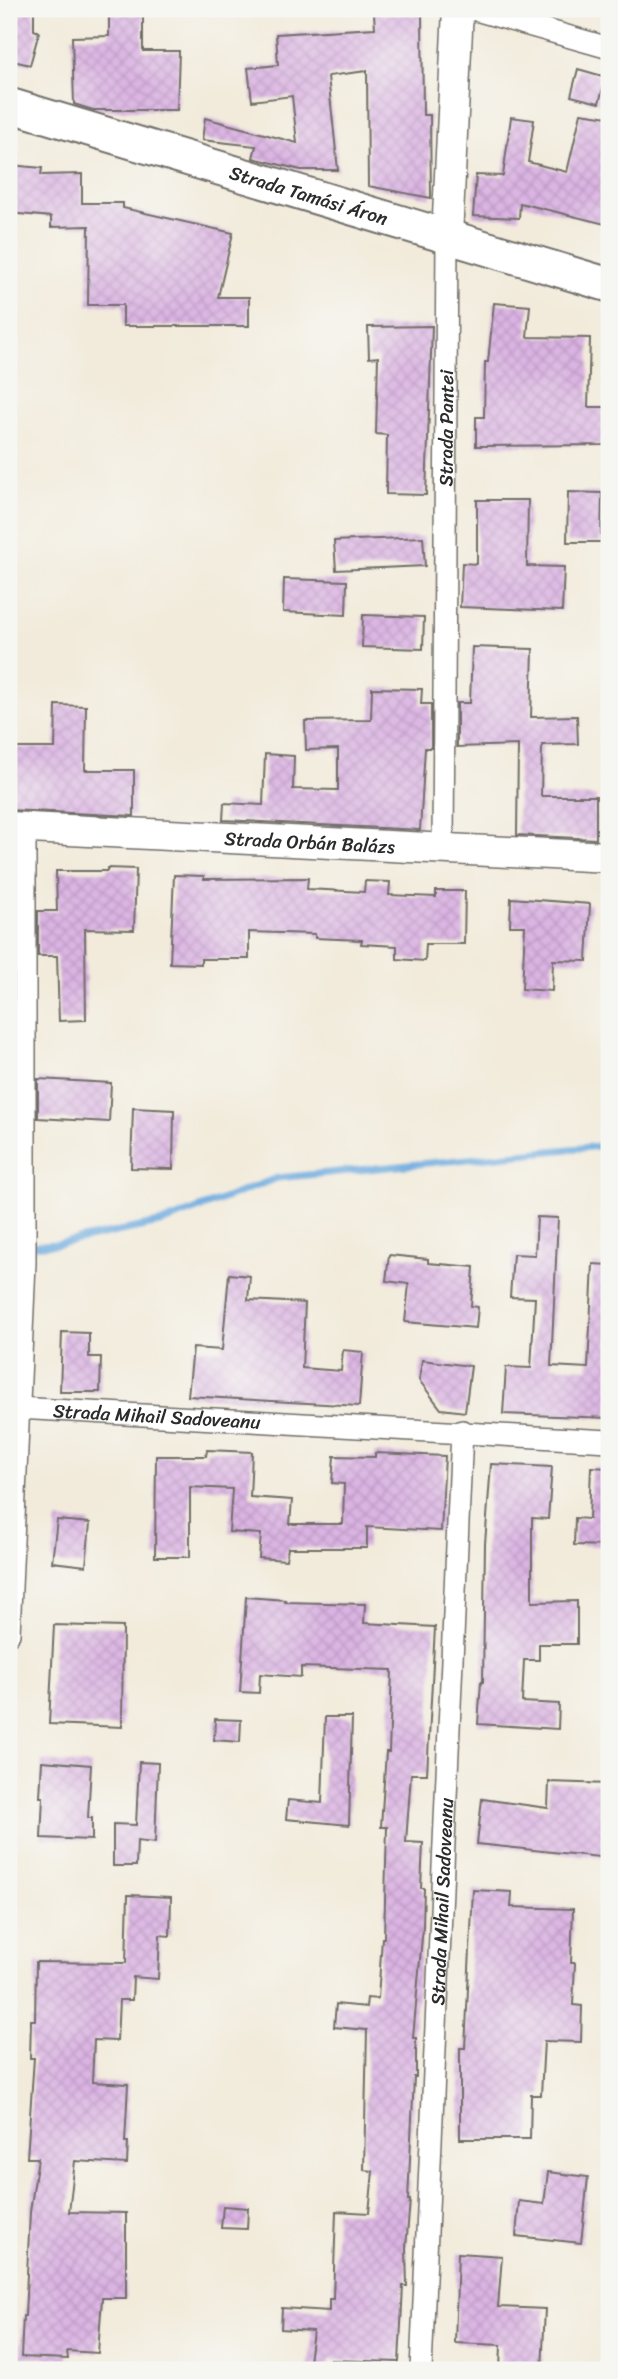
<svg xmlns="http://www.w3.org/2000/svg" width="618" height="2379" viewBox="0 0 618 2379" font-family="Sriracha,sans-serif">
<defs>
<pattern id="building-cross-hatch" width="8" height="8" patternUnits="userSpaceOnUse" patternTransform="scale(1.75)"><rect width="8" height="8" fill="#dbb4e3"/><path d="M0 0l8 8M0 8l8-8" fill="none" stroke="#bc9bc3"/></pattern>
</defs>
<rect width="100%" height="100%" fill="#f6f6f2"/>
<filter id="ink" filterUnits="userSpaceOnUse"><feTurbulence type="fractalNoise" baseFrequency=".0143" numOctaves="2"/><feDisplacementMap in="SourceGraphic" scale="14" xChannelSelector="R" yChannelSelector="G"/><feConvolveMatrix kernelMatrix="1 2 1 2 8 2 1 2 1" color-interpolation-filters="sRGB"/></filter>
<filter id="wash" filterUnits="userSpaceOnUse"><feTurbulence type="fractalNoise" baseFrequency=".00686" numOctaves="4" result="noise"/><feDisplacementMap in="SourceGraphic" scale="28" xChannelSelector="R" yChannelSelector="G"/><feGaussianBlur stdDeviation="1.57" result="paint"/><feColorMatrix in="noise" values="0 0 0 0 0 0 0 0 0 0 0 0 0 0 0 0 0 1.4 0 .05"/><feComposite in="paint" operator="in"/></filter>
<g filter="url(#wash)">
<rect width="100%" height="100%" fill="#f2ebdb"/>
<g fill="none" stroke-linecap="round" stroke-linejoin="round">
<path stroke="#6caade" stroke-width="7" d="M 9,1247 L 58,1244 L 164,1222 L 277,1178 L 600,1146 L 609,1142"/>
</g>
<g id="blocks">
<g fill="url(#building-cross-hatch)">
<path d="M 9,9 L 34,9 L 34,30 L 39,32 L 30,65 L 9,60 Z"/>
<path d="M 109,9 L 143,9 L 143,51 L 179,51 L 177,110 L 93,110 L 74,104 L 72,37 L 109,36 Z"/>
<path d="M 422,11 L 423,115 L 430,115 L 431,198 L 368,186 L 367,71 L 328,76 L 338,170 L 301,170 L 253,158 L 256,146 L 202,140 L 205,118 L 297,143 L 292,96 L 252,101 L 248,68 L 278,65 L 276,34 L 375,28 L 374,14 Z"/>
<path d="M 578,69 L 606,77 L 599,103 L 571,96 Z"/>
<path d="M 581,113 L 609,117 L 609,225 L 520,203 L 519,218 L 473,216 L 476,175 L 503,176 L 511,117 L 534,120 L 528,162 L 567,172 Z"/>
<path d="M 9,165 L 42,168 L 41,175 L 82,174 L 82,203 L 123,203 L 123,208 L 233,233 L 218,297 L 249,297 L 249,326 L 123,326 L 123,305 L 88,305 L 89,226 L 51,227 L 51,217 L 9,213 Z"/>
<path d="M 494,303 L 530,306 L 527,337 L 590,338 L 588,407 L 609,407 L 609,445 L 476,446 L 476,417 L 484,417 L 485,362 L 488,362 Z"/>
<path d="M 432,326 L 426,495 L 386,494 L 387,435 L 376,434 L 378,357 L 369,358 L 368,327 Z"/>
<path d="M 568,492 L 602,493 L 601,542 L 567,542 Z"/>
<path d="M 477,500 L 528,500 L 527,566 L 564,567 L 562,611 L 460,607 L 462,563 L 477,564 Z"/>
<path d="M 423,537 L 425,566 L 336,570 L 334,541 Z"/>
<path d="M 284,579 L 347,581 L 346,615 L 283,612 Z"/>
<path d="M 363,615 L 424,617 L 423,649 L 362,647 Z"/>
<path d="M 472,647 L 533,649 L 531,717 L 577,716 L 578,744 L 542,745 L 541,796 L 596,796 L 596,839 L 517,835 L 518,745 L 457,747 L 457,703 L 470,703 Z"/>
<path d="M 372,688 L 422,689 L 421,704 L 431,704 L 431,748 L 425,748 L 420,830 L 223,820 L 224,803 L 263,805 L 265,754 L 294,756 L 293,789 L 338,790 L 338,749 L 306,750 L 305,721 L 371,720 Z"/>
<path d="M 56,705 L 86,706 L 85,770 L 134,770 L 134,816 L 9,810 L 9,748 L 55,748 Z"/>
<path d="M 107,868 L 136,869 L 134,930 L 85,929 L 86,1020 L 59,1021 L 57,956 L 38,956 L 38,911 L 57,911 L 56,871 L 107,871 Z"/>
<path d="M 174,875 L 204,876 L 204,879 L 308,878 L 307,889 L 364,892 L 365,881 L 390,882 L 389,895 L 436,897 L 436,891 L 465,891 L 464,944 L 426,944 L 425,961 L 397,959 L 397,946 L 361,944 L 362,940 L 315,938 L 315,934 L 249,932 L 249,959 L 201,959 L 201,964 L 170,963 Z"/>
<path d="M 511,898 L 590,904 L 587,961 L 553,960 L 552,991 L 522,989 L 525,926 L 510,926 Z"/>
<path d="M 38,1079 L 111,1083 L 109,1122 L 38,1118 Z"/>
<path d="M 133,1108 L 174,1110 L 173,1169 L 131,1168 Z"/>
<path d="M 537,1217 L 558,1218 L 551,1366 L 588,1368 L 593,1264 L 609,1265 L 609,1418 L 503,1414 L 506,1367 L 531,1368 L 535,1298 L 510,1297 L 513,1254 L 535,1255 Z"/>
<path d="M 389,1255 L 428,1259 L 428,1263 L 474,1267 L 471,1306 L 478,1307 L 476,1328 L 405,1322 L 409,1284 L 386,1281 Z"/>
<path d="M 229,1274 L 250,1276 L 248,1300 L 305,1303 L 302,1368 L 341,1371 L 343,1350 L 363,1352 L 359,1406 L 188,1396 L 193,1348 L 222,1350 Z"/>
<path d="M 62,1332 L 89,1333 L 89,1357 L 101,1357 L 100,1392 L 60,1392 Z"/>
<path d="M 422,1360 L 471,1366 L 465,1412 L 441,1409 L 419,1380 Z"/>
<path d="M 207,1450 L 252,1452 L 250,1497 L 292,1500 L 290,1524 L 343,1524 L 344,1484 L 332,1483 L 334,1456 L 375,1457 L 375,1453 L 445,1456 L 441,1531 L 367,1527 L 367,1548 L 288,1548 L 286,1560 L 259,1558 L 261,1534 L 229,1532 L 232,1489 L 190,1487 L 190,1557 L 155,1557 L 156,1456 L 206,1456 Z"/>
<path d="M 491,1464 L 552,1467 L 548,1519 L 532,1518 L 532,1602 L 577,1601 L 577,1644 L 539,1644 L 539,1660 L 524,1660 L 522,1702 L 559,1704 L 558,1729 L 478,1724 L 481,1682 L 483,1682 L 485,1544 Z"/>
<path d="M 591,1467 L 609,1468 L 609,1546 L 574,1545 L 575,1518 L 589,1519 Z"/>
<path d="M 57,1520 L 90,1523 L 86,1566 L 52,1562 Z"/>
<path d="M 246,1597 L 285,1600 L 285,1602 L 365,1604 L 364,1623 L 435,1627 L 427,1774 L 411,1774 L 406,1842 L 423,1843 L 421,1888 L 424,1888 L 423,1926 L 413,2038 L 416,2038 L 416,2077 L 414,2077 L 408,2200 L 410,2200 L 406,2248 L 407,2286 L 403,2286 L 399,2362 L 330,2360 L 328,2370 L 308,2370 L 313,2331 L 281,2329 L 282,2308 L 329,2311 L 329,2299 L 333,2299 L 336,2211 L 369,2213 L 373,2171 L 364,2170 L 367,2030 L 334,2027 L 336,2004 L 366,2007 L 367,1998 L 378,1999 L 382,1938 L 384,1938 L 387,1827 L 381,1827 L 386,1752 L 389,1752 L 392,1670 L 301,1667 L 301,1677 L 260,1674 L 259,1693 L 240,1692 Z"/>
<path d="M 54,1625 L 123,1627 L 122,1727 L 49,1724 Z"/>
<path d="M 325,1717 L 352,1717 L 349,1825 L 286,1819 L 288,1800 L 322,1803 Z"/>
<path d="M 215,1719 L 241,1720 L 240,1742 L 214,1740 Z"/>
<path d="M 42,1761 L 91,1765 L 88,1818 L 92,1818 L 92,1840 L 41,1838 L 43,1797 L 40,1797 Z"/>
<path d="M 139,1762 L 158,1763 L 155,1843 L 137,1841 L 136,1866 L 113,1866 L 113,1824 L 136,1825 Z"/>
<path d="M 549,1782 L 609,1784 L 609,1858 L 477,1844 L 482,1799 L 548,1808 Z"/>
<path d="M 473,1890 L 512,1892 L 511,1907 L 573,1909 L 571,1963 L 575,1963 L 573,2005 L 582,2006 L 581,2042 L 544,2041 L 541,2095 L 531,2095 L 530,2139 L 460,2139 L 460,2048 L 465,2048 Z"/>
<path d="M 128,1895 L 171,1897 L 170,1936 L 160,1935 L 158,1979 L 133,1977 L 132,2000 L 119,2000 L 117,2041 L 94,2040 L 92,2082 L 128,2084 L 125,2142 L 128,2142 L 127,2164 L 75,2161 L 69,2212 L 126,2213 L 126,2298 L 102,2298 L 98,2353 L 67,2351 L 68,2359 L 21,2357 L 23,2316 L 25,2316 L 30,2212 L 38,2158 L 27,2158 L 34,2058 L 30,2058 L 31,2020 L 35,2020 L 36,1962 L 126,1963 Z"/>
<path d="M 548,2172 L 588,2177 L 581,2243 L 516,2236 L 519,2201 L 544,2204 Z"/>
<path d="M 223,2206 L 248,2208 L 247,2229 L 221,2228 Z"/>
<path d="M 458,2253 L 502,2256 L 498,2307 L 545,2309 L 542,2370 L 500,2370 L 501,2345 L 455,2343 Z"/>
</g>
</g>
</g>
<g filter="url(#ink)">
<use href="#blocks" fill-opacity="0" stroke="#716e69" stroke-width="2"/>
<g fill="none" stroke-linecap="round" stroke-linejoin="round">
<g stroke="#716e69" stroke-width="24">
<g id="street">
<path d="M 472,9 L 609,48"/>
<path id="s1" d="M 443,848 L 447,237"/>
<path id="s2" d="M 17,1408 L 609,1441"/>
<path d="M 9,1634 L 25,1263 L 25,829"/>
<path id="s3" d="M 421,2370 L 462,1431"/>
</g>
</g>
<g stroke="#716e69" stroke-width="33">
<g id="secondary">
<path d="M 447,237 L 458,9"/>
<path id="s4" d="M 9,827 L 609,857"/>
</g>
</g>
<g stroke="#716e69" stroke-width="37">
<g id="primary">
<path id="s5" d="M 9,105 L 609,285"/>
</g>
</g>
<use href="#street" stroke="#fff" stroke-width="21"/>
<use href="#secondary" stroke="#fff" stroke-width="30"/>
<use href="#primary" stroke="#fff" stroke-width="33"/>
</g>
</g>
<g text-anchor="middle" stroke-width="5" stroke-linejoin="round" paint-order="stroke">
<g font-size="19" fill="#2b2b2b" stroke="#f6f6f2">
<text dy="7" stroke="none"><textPath href="#s5" startOffset="313">Strada Tamási Áron</textPath></text>
<text dy="7" stroke="none"><textPath href="#s1" startOffset="420">Strada Pantei</textPath></text>
<text dy="7" stroke="none"><textPath href="#s4" startOffset="301">Strada Orbán Balázs</textPath></text>
<text dy="7" stroke="none"><textPath href="#s2" startOffset="140">Strada Mihail Sadoveanu</textPath></text>
<text dy="7" stroke="none"><textPath href="#s3" startOffset="469">Strada Mihail Sadoveanu</textPath></text>
</g>
</g>
<rect width="618" height="2379" fill="none" stroke="#f6f6f2" stroke-width="35"/>
</svg>
